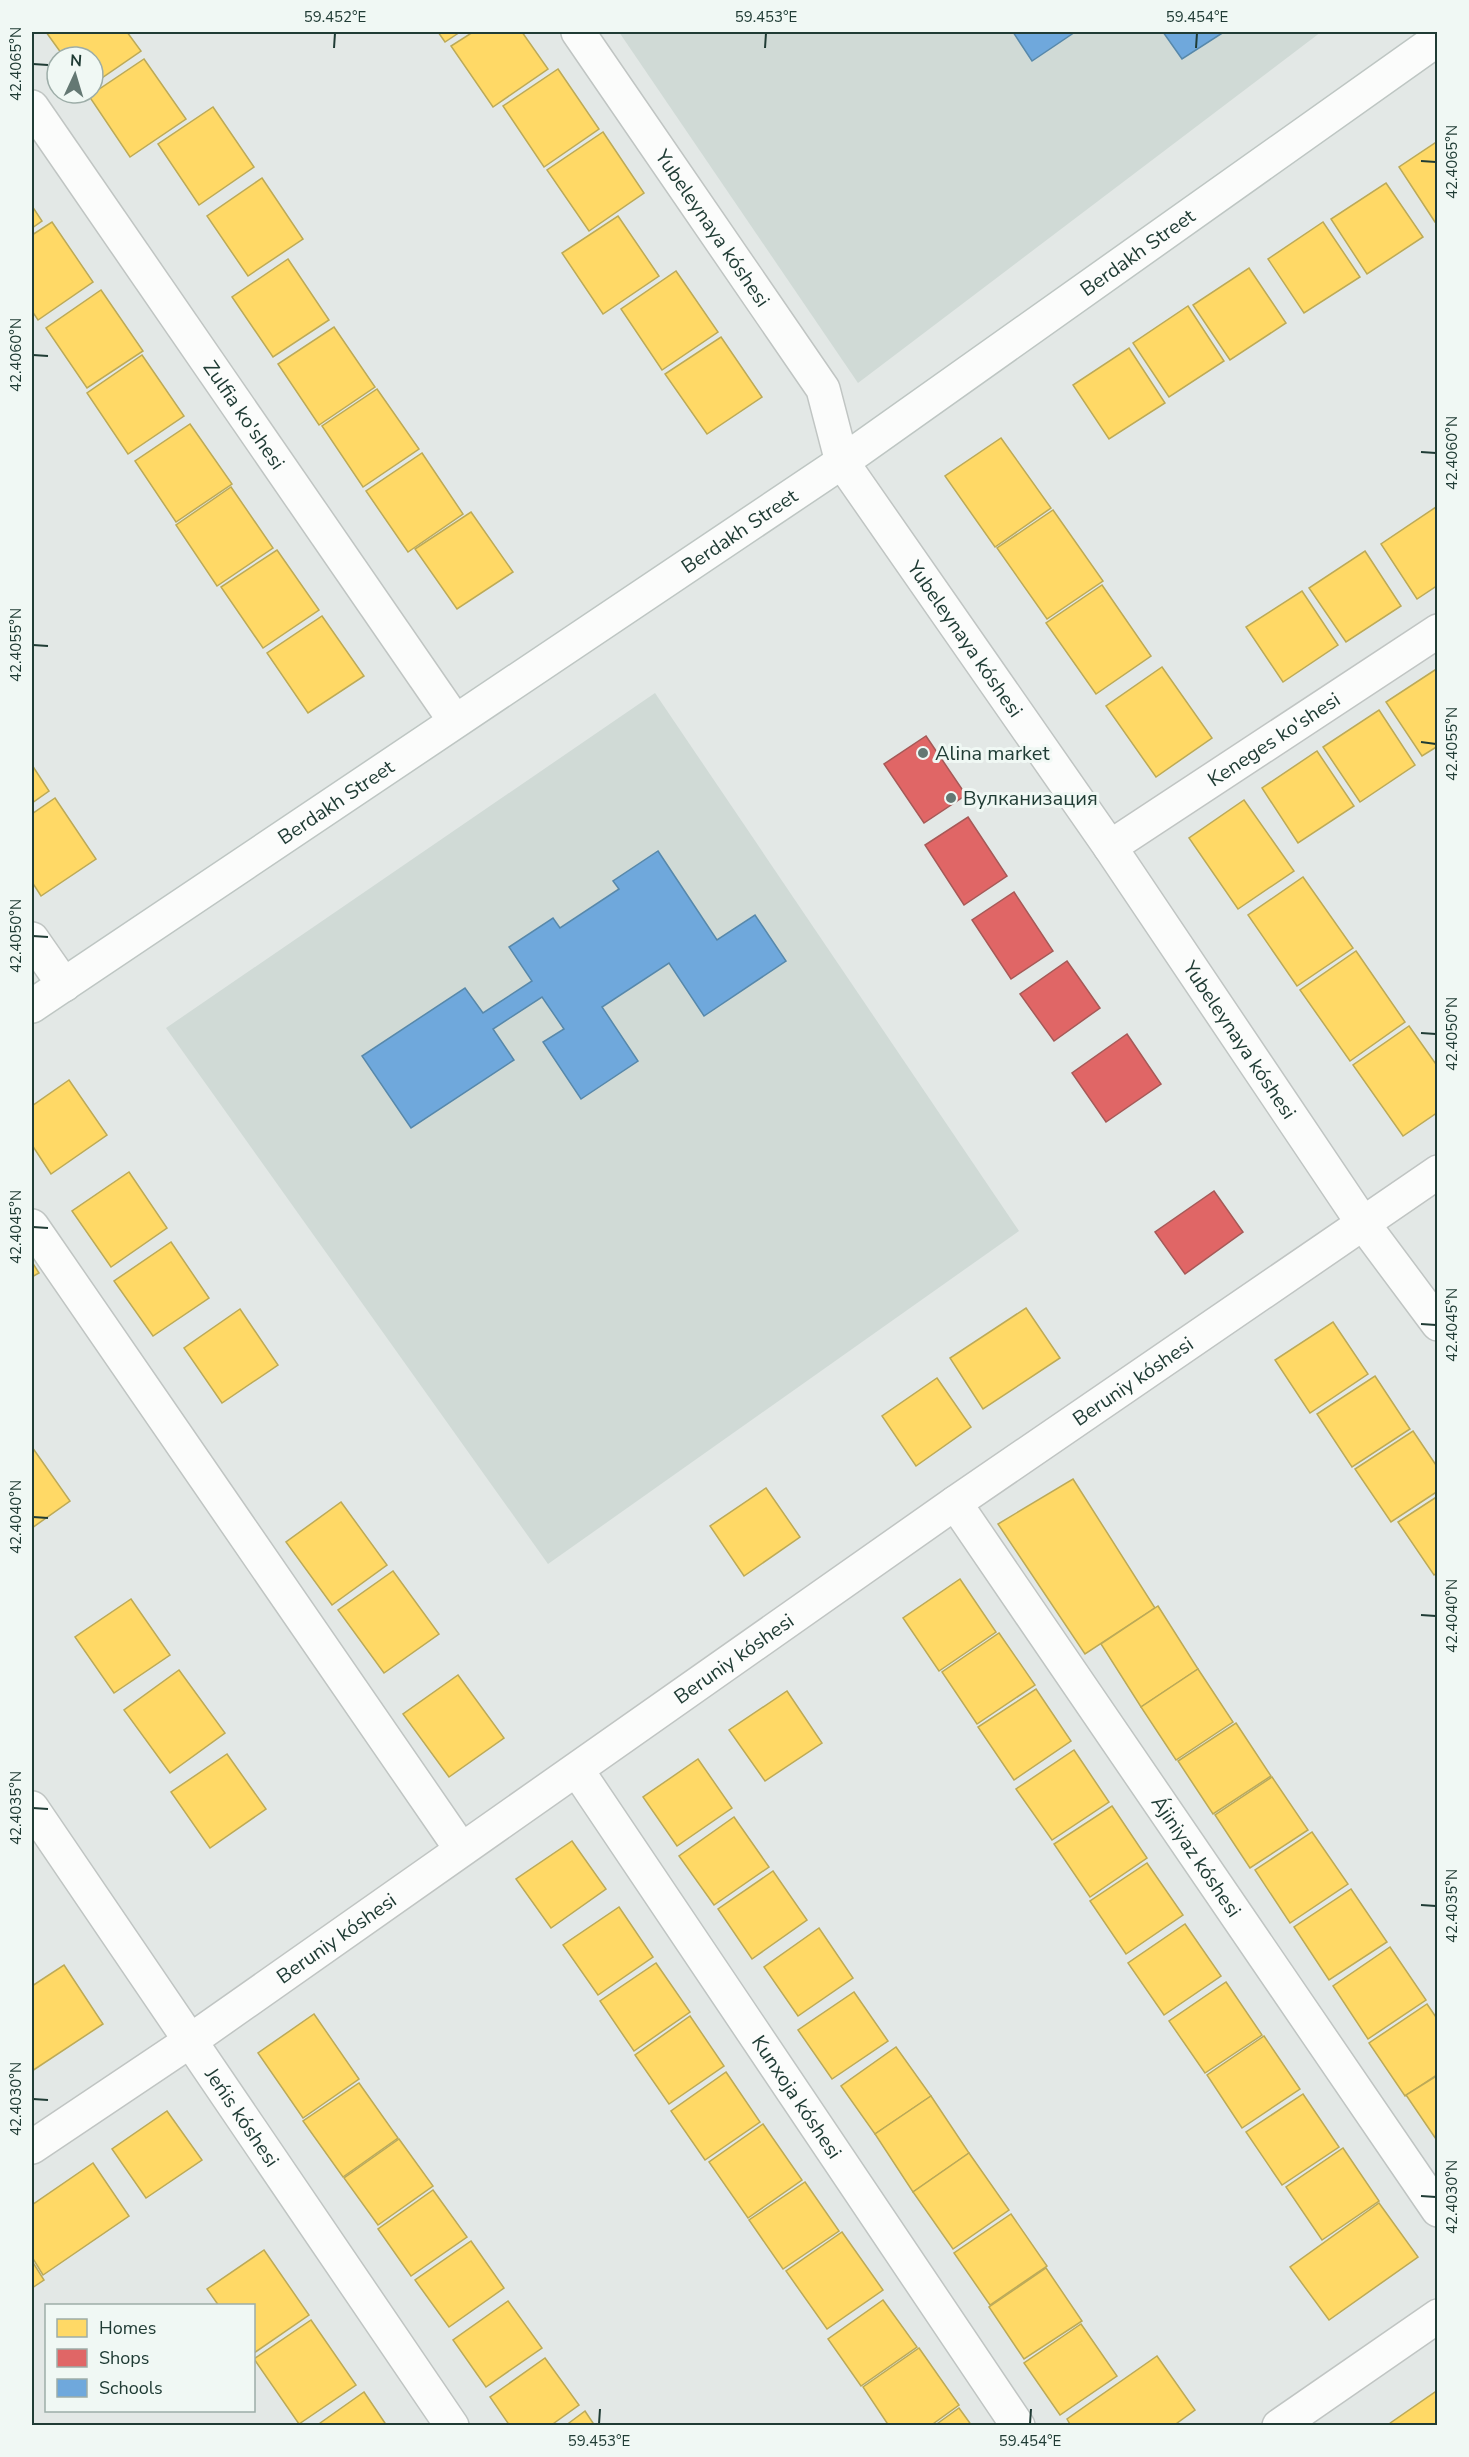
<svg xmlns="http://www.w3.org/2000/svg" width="1469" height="2457" viewBox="0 0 1469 2457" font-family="'Nunito Sans',sans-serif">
<rect width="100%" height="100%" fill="#e3e8e6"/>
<g fill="#d0dad6">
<path d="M 619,32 L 1321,32 L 858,383 Z"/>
<path d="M 655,693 L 1019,1231 L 548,1564 L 166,1028 Z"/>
</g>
<g fill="#ffd966" stroke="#bcaa57" stroke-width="1.5">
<path d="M 46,32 L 127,32 L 141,51 L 93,84 L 93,57 L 64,57 Z"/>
<path d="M 438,32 L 460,32 L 445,42 Z"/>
<path d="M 473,32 L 522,32 L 548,69 L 493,107 L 451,46 Z"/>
<path d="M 144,59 L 186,119 L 130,157 L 89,96 Z"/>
<path d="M 558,69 L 599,129 L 544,167 L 503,106 Z"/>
<path d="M 213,107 L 254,167 L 199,205 L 158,144 Z"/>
<path d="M 603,132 L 644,193 L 589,231 L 547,170 Z"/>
<path d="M 1438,141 L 1438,221 L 1435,222 L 1399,167 Z"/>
<path d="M 262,178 L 303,239 L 248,276 L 207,216 Z"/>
<path d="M 1386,183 L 1423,237 L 1367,274 L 1331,219 Z"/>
<path d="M 32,206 L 42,221 L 32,228 Z"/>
<path d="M 618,216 L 659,276 L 603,314 L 562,253 Z"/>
<path d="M 52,222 L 93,282 L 38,320 L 32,311 L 32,235 Z"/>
<path d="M 1323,222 L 1360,277 L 1304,313 L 1268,259 Z"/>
<path d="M 288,259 L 329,320 L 273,357 L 232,297 Z"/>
<path d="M 1249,268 L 1286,323 L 1230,360 L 1193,305 Z"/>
<path d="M 676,271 L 718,332 L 662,370 L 621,309 Z"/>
<path d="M 101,290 L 143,351 L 87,388 L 46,328 Z"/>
<path d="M 1188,306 L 1224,361 L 1169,397 L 1133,343 Z"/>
<path d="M 334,327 L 375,387 L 319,425 L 278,364 Z"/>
<path d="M 721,337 L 762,397 L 707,434 L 665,374 Z"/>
<path d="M 1129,348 L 1165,403 L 1109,439 L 1073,385 Z"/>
<path d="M 142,355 L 184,416 L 128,454 L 87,393 Z"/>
<path d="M 377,389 L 419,449 L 363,487 L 322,426 Z"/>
<path d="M 190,424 L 232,484 L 176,522 L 135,461 Z"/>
<path d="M 1001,438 L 1051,508 L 995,547 L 945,476 Z"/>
<path d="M 422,453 L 463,514 L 408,552 L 366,491 Z"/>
<path d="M 231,487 L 273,548 L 217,586 L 176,525 Z"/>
<path d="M 1436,507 L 1438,585 L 1417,599 L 1381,544 Z"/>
<path d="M 1053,510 L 1103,581 L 1047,619 L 997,548 Z"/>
<path d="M 471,512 L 513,572 L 457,609 L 415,549 Z"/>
<path d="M 277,550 L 319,610 L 263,648 L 221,587 Z"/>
<path d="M 1365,551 L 1401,606 L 1346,642 L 1309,588 Z"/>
<path d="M 1102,585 L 1151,656 L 1096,694 L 1046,623 Z"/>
<path d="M 1302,591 L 1338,645 L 1283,682 L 1246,627 Z"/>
<path d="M 322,616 L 364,676 L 308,713 L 267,653 Z"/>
<path d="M 1162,667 L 1212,738 L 1156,777 L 1106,706 Z"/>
<path d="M 1438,668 L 1438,746 L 1422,756 L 1386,702 Z"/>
<path d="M 1379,710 L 1415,765 L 1360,802 L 1323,747 Z"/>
<path d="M 1317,751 L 1354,806 L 1298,843 L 1262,788 Z"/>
<path d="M 32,765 L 49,791 L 32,803 Z"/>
<path d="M 55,798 L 96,859 L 41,896 L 32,882 L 32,814 Z"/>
<path d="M 1244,800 L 1294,871 L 1238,909 L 1189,838 Z"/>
<path d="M 1303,877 L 1353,948 L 1297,986 L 1248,915 Z"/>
<path d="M 1356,951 L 1405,1022 L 1350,1061 L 1300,990 Z"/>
<path d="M 1409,1026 L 1438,1067 L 1438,1112 L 1403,1136 L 1353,1065 Z"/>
<path d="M 69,1080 L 107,1135 L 51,1174 L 32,1145 L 32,1106 Z"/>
<path d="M 129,1172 L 167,1228 L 111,1267 L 72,1211 Z"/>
<path d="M 171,1242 L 209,1298 L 153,1336 L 114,1281 Z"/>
<path d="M 32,1262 L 39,1273 L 32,1277 Z"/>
<path d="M 1026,1308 L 1060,1358 L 983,1409 L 950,1358 Z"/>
<path d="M 240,1309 L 278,1365 L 222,1403 L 184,1348 Z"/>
<path d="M 1333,1322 L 1368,1374 L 1310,1413 L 1275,1360 Z"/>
<path d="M 1375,1376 L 1410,1429 L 1352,1467 L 1317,1414 Z"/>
<path d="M 937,1378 L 971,1427 L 916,1466 L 882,1416 Z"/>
<path d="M 1413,1431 L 1438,1468 L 1438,1491 L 1391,1522 L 1355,1469 Z"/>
<path d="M 32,1447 L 70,1501 L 32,1528 Z"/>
<path d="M 1073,1479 L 1155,1608 L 1085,1654 L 998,1524 Z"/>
<path d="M 766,1488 L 800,1537 L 744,1576 L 710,1526 Z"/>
<path d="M 1438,1496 L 1438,1572 L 1434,1575 L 1398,1522 Z"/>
<path d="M 341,1502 L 387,1565 L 332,1605 L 286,1542 Z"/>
<path d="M 393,1571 L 439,1634 L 384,1673 L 338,1610 Z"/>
<path d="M 960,1579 L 996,1632 L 939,1671 L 903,1618 Z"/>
<path d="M 131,1599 L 170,1655 L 114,1693 L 75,1637 Z"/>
<path d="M 1158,1606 L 1198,1669 L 1141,1707 L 1101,1644 Z"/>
<path d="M 999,1633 L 1035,1685 L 977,1724 L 942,1672 Z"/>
<path d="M 1198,1669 L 1233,1722 L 1176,1760 L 1141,1707 Z"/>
<path d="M 179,1670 L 225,1733 L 170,1773 L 124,1710 Z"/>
<path d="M 458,1675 L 504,1738 L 449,1777 L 403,1714 Z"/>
<path d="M 1036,1689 L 1071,1741 L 1014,1780 L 978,1727 Z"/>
<path d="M 787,1691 L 822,1743 L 765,1781 L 729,1730 Z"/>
<path d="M 1236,1723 L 1271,1776 L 1213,1814 L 1178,1761 Z"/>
<path d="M 1074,1750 L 1109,1802 L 1052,1840 L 1016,1789 Z"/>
<path d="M 227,1754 L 266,1809 L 210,1848 L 171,1792 Z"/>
<path d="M 698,1759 L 732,1808 L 677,1846 L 643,1797 Z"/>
<path d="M 1272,1777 L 1308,1830 L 1250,1868 L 1215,1815 Z"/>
<path d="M 1112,1806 L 1147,1858 L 1090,1897 L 1054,1844 Z"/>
<path d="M 734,1817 L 769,1867 L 714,1905 L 679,1856 Z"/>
<path d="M 1312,1832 L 1348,1884 L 1290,1923 L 1255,1870 Z"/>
<path d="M 572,1841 L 606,1889 L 551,1928 L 516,1879 Z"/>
<path d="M 1147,1863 L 1183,1915 L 1126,1954 L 1090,1901 Z"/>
<path d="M 773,1871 L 807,1920 L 752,1959 L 718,1909 Z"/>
<path d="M 1351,1889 L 1387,1942 L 1329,1980 L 1294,1927 Z"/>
<path d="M 619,1907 L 653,1957 L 598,1995 L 563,1945 Z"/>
<path d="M 1185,1924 L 1221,1976 L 1164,2015 L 1128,1963 Z"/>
<path d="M 819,1928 L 853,1978 L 798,2016 L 764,1967 Z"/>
<path d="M 1390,1947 L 1426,2000 L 1368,2039 L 1333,1986 Z"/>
<path d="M 656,1963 L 690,2012 L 634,2051 L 600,2001 Z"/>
<path d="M 64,1965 L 103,2024 L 32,2071 L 32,1986 Z"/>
<path d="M 1226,1982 L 1262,2035 L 1205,2073 L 1169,2021 Z"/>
<path d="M 854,1992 L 888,2041 L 832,2079 L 798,2030 Z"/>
<path d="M 1427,2004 L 1438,2020 L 1438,2074 L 1405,2096 L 1369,2043 Z"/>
<path d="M 314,2014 L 359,2079 L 303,2118 L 258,2053 Z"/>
<path d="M 690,2016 L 724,2066 L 669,2104 L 635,2055 Z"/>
<path d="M 1264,2036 L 1300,2089 L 1242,2128 L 1207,2075 Z"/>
<path d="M 896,2047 L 931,2096 L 875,2134 L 841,2086 Z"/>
<path d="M 726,2072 L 760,2122 L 705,2160 L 671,2111 Z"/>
<path d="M 1438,2075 L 1438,2142 L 1406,2095 Z"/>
<path d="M 359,2083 L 398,2138 L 343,2177 L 303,2121 Z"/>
<path d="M 1303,2094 L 1339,2147 L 1282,2185 L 1246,2132 Z"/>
<path d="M 931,2096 L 969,2153 L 913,2192 L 875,2134 Z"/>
<path d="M 167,2111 L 202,2160 L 146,2198 L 112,2149 Z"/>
<path d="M 763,2124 L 802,2180 L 748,2218 L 709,2162 Z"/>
<path d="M 399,2139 L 433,2186 L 378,2225 L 344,2178 Z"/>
<path d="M 1343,2148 L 1379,2201 L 1322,2240 L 1286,2187 Z"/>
<path d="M 969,2153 L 1009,2210 L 953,2249 L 913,2192 Z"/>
<path d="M 93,2163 L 129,2216 L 43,2275 L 32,2257 L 32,2205 Z"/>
<path d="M 805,2182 L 839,2231 L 783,2269 L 749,2220 Z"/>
<path d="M 433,2190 L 467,2237 L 411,2276 L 378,2229 Z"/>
<path d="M 1379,2203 L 1418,2257 L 1329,2320 L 1290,2267 Z"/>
<path d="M 1011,2214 L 1047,2266 L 990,2305 L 954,2253 Z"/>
<path d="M 842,2232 L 883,2290 L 827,2329 L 786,2271 Z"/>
<path d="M 471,2241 L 504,2288 L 449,2327 L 415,2280 Z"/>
<path d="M 264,2250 L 309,2315 L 254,2353 L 254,2306 L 219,2306 L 207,2289 Z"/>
<path d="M 32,2261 L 44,2280 L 32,2288 Z"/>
<path d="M 1046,2268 L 1082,2321 L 1024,2359 L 989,2307 Z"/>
<path d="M 883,2300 L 917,2347 L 861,2386 L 828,2339 Z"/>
<path d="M 508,2301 L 542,2348 L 486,2387 L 453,2340 Z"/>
<path d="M 311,2320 L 356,2385 L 299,2424 L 254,2359 Z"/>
<path d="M 1081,2324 L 1117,2376 L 1060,2415 L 1024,2363 Z"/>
<path d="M 919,2348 L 959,2405 L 930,2426 L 889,2426 L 863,2387 Z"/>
<path d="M 1157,2356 L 1195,2410 L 1173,2426 L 1071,2426 L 1067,2419 Z"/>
<path d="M 545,2358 L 579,2405 L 550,2426 L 510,2426 L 490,2397 Z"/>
<path d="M 1438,2390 L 1438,2426 L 1386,2426 Z"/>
<path d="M 364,2392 L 387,2426 L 316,2426 Z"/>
<path d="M 959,2408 L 972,2426 L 934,2426 Z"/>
<path d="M 585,2411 L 595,2426 L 565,2426 Z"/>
</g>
<g fill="#e06666" stroke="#a65957" stroke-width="1.5">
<path d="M 926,736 L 966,795 L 924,823 L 884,764 Z"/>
<path d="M 968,817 L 1007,876 L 964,905 L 925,845 Z"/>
<path d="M 1014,892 L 1053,951 L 1011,979 L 972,920 Z"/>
<path d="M 1067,961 L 1100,1008 L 1054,1041 L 1020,994 Z"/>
<path d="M 1127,1034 L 1161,1084 L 1106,1122 L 1072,1073 Z"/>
<path d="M 1214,1191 L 1243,1232 L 1185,1274 L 1155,1232 Z"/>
</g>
<g fill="#6fa8dc" stroke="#5788aa" stroke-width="1.5">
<path d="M 1013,32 L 1075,32 L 1032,61 Z"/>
<path d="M 1163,32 L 1224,32 L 1182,59 Z"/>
<path d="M 658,851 L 717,940 L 755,915 L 786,961 L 704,1016 L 669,963 L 602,1007 L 638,1061 L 581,1099 L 543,1042 L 564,1029 L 542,997 L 493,1029 L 514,1060 L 411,1128 L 362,1056 L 465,988 L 483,1013 L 532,981 L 509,947 L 553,918 L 560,928 L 619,889 L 613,881 Z"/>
</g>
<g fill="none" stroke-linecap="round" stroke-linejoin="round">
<g stroke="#c0c5c3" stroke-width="36">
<g id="street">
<path id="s1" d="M 578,32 L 823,389 L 842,462 L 1110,847 L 1362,1222 L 1438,1324"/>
<path id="s2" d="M 32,107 L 455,721"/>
<path id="s3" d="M 1110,847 L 1438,631"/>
<path d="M 32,939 L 64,985"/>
<path d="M 32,1226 L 461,1849"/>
<path id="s4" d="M 955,1503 L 1438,2210"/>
<path id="s5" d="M 577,1770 L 1018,2426"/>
<path id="s6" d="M 32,1808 L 452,2426"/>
<path id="s7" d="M 32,2147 L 190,2041 L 955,1503 L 1438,1172"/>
<path d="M 1279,2426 L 1438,2316"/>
</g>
</g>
<g stroke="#bec6c3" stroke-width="36">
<g id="secondary">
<path id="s8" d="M 32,1006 L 842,462 L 1438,39"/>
</g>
</g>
<use href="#street" stroke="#fbfcfb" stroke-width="33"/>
<use href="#secondary" stroke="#fbfcfb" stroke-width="33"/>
</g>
<path fill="none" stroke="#203c35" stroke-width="2" d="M 334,48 L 335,33M 765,48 L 766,33M 1196,48 L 1197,33M 33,64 L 48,65M 1421,161 L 1436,162M 33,355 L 48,356M 1421,452 L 1436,453M 33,645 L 48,646M 1421,742 L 1436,744M 33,936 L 48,937M 1421,1033 L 1436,1034M 33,1227 L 48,1228M 1421,1324 L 1436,1325M 33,1517 L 48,1518M 1421,1615 L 1436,1616M 33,1808 L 48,1809M 1421,1905 L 1436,1906M 33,2099 L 48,2100M 1421,2196 L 1436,2197M 599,2424 L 600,2409M 1030,2424 L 1031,2409"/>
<g fill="#647873" stroke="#f0f8f4" stroke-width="2">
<circle cx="923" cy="753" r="6"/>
<circle cx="951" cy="798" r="6"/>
</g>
<g text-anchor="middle" stroke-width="6" stroke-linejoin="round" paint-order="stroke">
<g font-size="20" fill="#203c35" stroke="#f0f8f4">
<text dy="7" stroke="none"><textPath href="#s1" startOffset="238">Yubeleynaya kóshesi</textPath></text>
<text dy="7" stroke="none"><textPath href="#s8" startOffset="1338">Berdakh Street</textPath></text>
<text dy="7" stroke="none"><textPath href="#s2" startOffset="374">Zulfia ko'shesi</textPath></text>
<text dy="7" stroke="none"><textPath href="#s8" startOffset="852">Berdakh Street</textPath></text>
<text dy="7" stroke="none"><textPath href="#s1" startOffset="724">Yubeleynaya kóshesi</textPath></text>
<text dy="7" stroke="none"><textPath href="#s3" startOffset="196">Keneges ko'shesi</textPath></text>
<text dy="7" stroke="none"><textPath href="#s8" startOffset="366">Berdakh Street</textPath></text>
<text dy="7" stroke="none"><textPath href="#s1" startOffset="1210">Yubeleynaya kóshesi</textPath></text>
<text dy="7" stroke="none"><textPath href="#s7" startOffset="1341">Beruniy kóshesi</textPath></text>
<text dy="7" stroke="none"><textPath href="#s7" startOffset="855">Beruniy kóshesi</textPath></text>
<text dy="7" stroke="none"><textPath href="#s4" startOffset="428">Ájiniyaz kóshesi</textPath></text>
<text dy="7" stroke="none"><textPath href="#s7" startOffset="369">Beruniy kóshesi</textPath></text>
<text dy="7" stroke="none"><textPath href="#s5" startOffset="394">Kunxoja kóshesi</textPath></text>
<text dy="7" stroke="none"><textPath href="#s6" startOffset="374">Jeńis kóshesi</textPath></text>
</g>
<g font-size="20" fill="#203c35" stroke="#f0f8f4" text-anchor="start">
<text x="935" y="760">Alina market</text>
<text x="963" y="805">Вулканизация</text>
</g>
</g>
<rect width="1469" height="2457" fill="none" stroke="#f0f8f4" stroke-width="66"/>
<rect x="45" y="2304" width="210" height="108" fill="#f0f8f4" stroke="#9dada8" stroke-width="1.5"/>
<rect x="57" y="2319" width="30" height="18" fill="#ffd966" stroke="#9dada8" stroke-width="1.5"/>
<text x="99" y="2334" font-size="18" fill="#203c35">Homes</text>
<rect x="57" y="2349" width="30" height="18" fill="#e06666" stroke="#9dada8" stroke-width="1.5"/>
<text x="99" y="2364" font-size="18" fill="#203c35">Shops</text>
<rect x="57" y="2379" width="30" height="18" fill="#6fa8dc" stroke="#9dada8" stroke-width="1.5"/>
<text x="99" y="2394" font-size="18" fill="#203c35">Schools</text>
<g transform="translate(75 75) rotate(4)"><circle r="28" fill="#f0f8f4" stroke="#9dada8" stroke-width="1.5"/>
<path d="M0-4.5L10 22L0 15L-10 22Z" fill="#647873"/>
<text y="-9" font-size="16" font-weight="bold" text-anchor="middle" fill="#203c35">N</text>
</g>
<rect x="33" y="33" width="1403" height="2391" fill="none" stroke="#203c35" stroke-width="2"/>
<g font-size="15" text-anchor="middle" fill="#203c35">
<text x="335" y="22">59.452°E</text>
<text x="766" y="22">59.453°E</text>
<text x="1197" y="22">59.454°E</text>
<text transform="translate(16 64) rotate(-90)" y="5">42.4065°N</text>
<text transform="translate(1452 162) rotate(-90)" y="5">42.4065°N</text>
<text transform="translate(16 355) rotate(-90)" y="5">42.4060°N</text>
<text transform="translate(1452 453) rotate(-90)" y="5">42.4060°N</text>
<text transform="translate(16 645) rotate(-90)" y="5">42.4055°N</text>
<text transform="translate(1452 744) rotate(-90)" y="5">42.4055°N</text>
<text transform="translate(16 936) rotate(-90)" y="5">42.4050°N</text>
<text transform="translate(1452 1034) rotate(-90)" y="5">42.4050°N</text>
<text transform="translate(16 1227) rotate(-90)" y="5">42.4045°N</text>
<text transform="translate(1452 1325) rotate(-90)" y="5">42.4045°N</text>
<text transform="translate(16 1517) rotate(-90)" y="5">42.4040°N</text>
<text transform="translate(1452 1616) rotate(-90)" y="5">42.4040°N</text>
<text transform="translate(16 1808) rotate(-90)" y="5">42.4035°N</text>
<text transform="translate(1452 1906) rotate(-90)" y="5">42.4035°N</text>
<text transform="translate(16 2099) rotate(-90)" y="5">42.4030°N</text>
<text transform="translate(1452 2197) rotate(-90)" y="5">42.4030°N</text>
<text x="599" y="2446">59.453°E</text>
<text x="1030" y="2446">59.454°E</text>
</g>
</svg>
